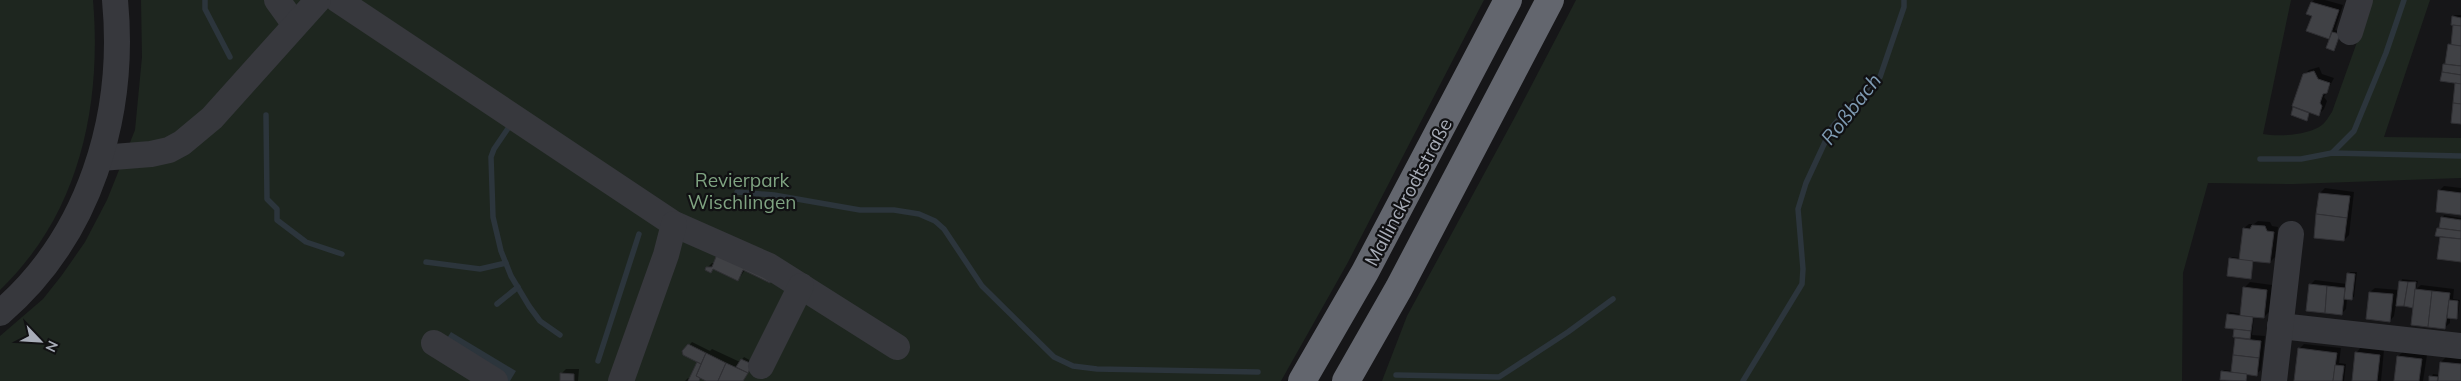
<svg xmlns="http://www.w3.org/2000/svg" width="2461" height="381" viewBox="0 0 2461 381" font-family="Mulish,sans-serif">
<rect width="100%" height="100%" fill="#161618"/>
<g fill="#1e261f">
<path d="M 0,0 L 93,0 C 102,107 79,214 0,290 Z"/>
<path d="M 141,0 L 1484,0 L 1347,264 L 1281,381 L 0,381 L 0,336 L 43,299 L 62,275 L 85,242 L 107,200 L 135,130 L 142,57 Z"/>
<path d="M 1576,0 L 2291,0 L 2263,134 C 2279,137 2309,135 2322,125 C 2326,122 2329,116 2332,112 L 2372,0 L 2430,0 L 2384,137 L 2461,138 L 2461,178 L 2294,184 L 2208,183 L 2183,273 L 2182,381 L 1382,381 L 1407,316 L 1516,115 Z"/>
</g>
<path fill="#2c353c" d="M 451,332 L 516,371 L 510,381 L 506,381 L 444,343 Z"/>
<g fill="#0007">
<path d="M 2314,0 L 2325,0 L 2343,5 L 2335,30 L 2341,32 L 2334,49 L 2332,34 L 2329,38 L 2313,16 L 2312,3 Z"/>
<path d="M 2455,15 L 2461,15 L 2461,123 L 2456,84 L 2444,65 L 2447,63 L 2455,24 L 2453,17 Z"/>
<path d="M 2319,67 L 2322,74 L 2334,78 L 2324,97 L 2327,101 L 2324,109 L 2319,114 L 2311,111 L 2306,120 L 2294,108 L 2304,75 L 2309,70 Z"/>
<path d="M 2444,186 L 2461,188 L 2461,214 L 2439,191 Z"/>
<path d="M 2325,188 L 2354,192 L 2349,235 L 2344,240 L 2320,193 Z"/>
<path d="M 2444,215 L 2461,218 L 2461,238 L 2437,235 Z"/>
<path d="M 2258,221 L 2270,222 L 2272,226 L 2278,227 L 2275,257 L 2270,262 L 2254,260 L 2250,278 L 2230,259 L 2232,257 L 2240,258 L 2244,228 L 2249,224 L 2254,224 Z"/>
<path d="M 712,263 L 715,263 L 745,270 L 738,280 L 714,268 L 711,271 L 707,268 Z"/>
<path d="M 2350,272 L 2357,272 L 2354,297 L 2347,299 L 2346,309 L 2341,314 L 2310,285 L 2315,280 L 2347,284 Z"/>
<path d="M 2402,279 L 2418,281 L 2416,289 L 2421,285 L 2454,289 L 2453,299 L 2460,300 L 2458,315 L 2456,318 L 2450,317 L 2450,323 L 2445,327 L 2414,307 L 2396,304 L 2394,316 L 2390,321 L 2370,292 L 2375,288 L 2399,290 Z"/>
<path d="M 2250,282 L 2272,285 L 2269,312 L 2264,317 L 2254,316 L 2252,335 L 2265,336 L 2261,370 L 2256,374 L 2248,373 L 2246,381 L 2224,381 L 2222,372 L 2224,370 L 2232,371 L 2238,337 L 2228,314 L 2230,312 L 2241,314 L 2245,287 Z"/>
<path d="M 692,342 L 710,351 L 712,349 L 740,362 L 744,357 L 753,362 L 742,381 L 710,381 L 701,377 L 699,381 L 685,381 L 688,378 L 690,379 L 700,361 L 684,351 Z"/>
<path d="M 2304,344 L 2341,348 L 2339,363 L 2346,364 L 2344,381 L 2295,381 L 2299,349 Z"/>
<path d="M 2361,347 L 2384,350 L 2381,381 L 2353,381 L 2357,352 Z"/>
<path d="M 2403,352 L 2427,355 L 2423,381 L 2395,381 L 2398,356 Z"/>
<path d="M 2446,357 L 2461,359 L 2461,381 L 2430,381 L 2433,374 L 2440,375 L 2441,362 Z"/>
<path d="M 566,369 L 579,369 L 578,381 L 561,381 L 561,374 Z"/>
</g>
<g fill="none" stroke-linecap="round" stroke-linejoin="round">
<g stroke="#2c353c" stroke-width="5.5">
<path d="M 205,0 L 205,9 L 230,57"/>
<path d="M 266,115 L 267,199 L 277,209 L 277,220 L 306,242 L 342,254"/>
<path d="M 511,124 L 494,149 L 491,157 L 493,217 L 501,251 L 511,276 L 529,306 L 540,321 L 560,335"/>
<path d="M 2332,153 L 2354,131 L 2386,53 L 2404,0"/>
<path d="M 2260,159 L 2301,159 L 2332,153 L 2461,156"/>
<path d="M 737,192 L 774,195 L 860,210 L 894,210 L 919,214 L 935,221 L 944,229 L 982,286 L 1054,357 L 1073,366 L 1097,369 L 1258,372"/>
<path d="M 426,262 L 480,269 L 506,263"/>
<path d="M 497,304 L 518,287"/>
<path d="M 598,361 L 639,234"/>
<path d="M 1396,375 L 1499,377 L 1568,332 L 1613,299"/>
<path d="M 1743,381 L 1802,284 L 1803,269 L 1798,209 L 1806,183 L 1832,127 L 1858,97 L 1880,77 L 1904,7 L 1904,0"/>
</g>
</g>
<g fill="#404145" stroke="#303034">
<path d="M 2311,2 L 2339,10 L 2329,39 L 2306,31 L 2312,16 L 2306,14 Z"/>
<path d="M 2452,16 L 2461,18 L 2461,26 L 2451,25 Z"/>
<path d="M 2453,25 L 2461,26 L 2461,46 L 2451,45 Z"/>
<path d="M 2332,32 L 2340,34 L 2334,51 L 2326,48 Z"/>
<path d="M 2448,44 L 2461,46 L 2461,66 L 2445,64 Z"/>
<path d="M 2443,64 L 2461,66 L 2461,75 L 2442,72 Z"/>
<path d="M 2314,71 L 2318,79 L 2330,83 L 2327,93 L 2323,94 L 2320,103 L 2322,106 L 2319,116 L 2292,106 L 2303,74 Z"/>
<path d="M 2442,72 L 2461,75 L 2461,84 L 2440,81 Z"/>
<path d="M 2455,83 L 2461,84 L 2461,104 L 2453,103 Z"/>
<path d="M 2453,103 L 2461,104 L 2461,124 L 2451,123 Z"/>
<path d="M 2293,107 L 2309,113 L 2307,121 L 2291,115 Z"/>
<path d="M 2438,190 L 2461,193 L 2461,215 L 2436,212 Z"/>
<path d="M 2319,193 L 2350,196 L 2347,218 L 2316,214 Z"/>
<path d="M 2316,214 L 2347,218 L 2344,241 L 2314,238 Z"/>
<path d="M 2441,217 L 2461,220 L 2461,231 L 2439,228 Z"/>
<path d="M 2252,225 L 2265,226 L 2267,231 L 2274,232 L 2270,263 L 2239,260 L 2243,228 L 2250,229 Z"/>
<path d="M 2437,228 L 2461,231 L 2461,239 L 2435,236 Z"/>
<path d="M 2440,237 L 2461,239 L 2461,262 L 2437,259 Z"/>
<path d="M 719,249 L 773,276 L 770,283 L 743,270 L 738,281 L 713,269 L 711,273 L 705,270 L 706,267 L 712,267 Z"/>
<path d="M 2229,258 L 2253,261 L 2251,279 L 2227,276 Z"/>
<path d="M 2347,273 L 2355,274 L 2352,300 L 2344,299 Z"/>
<path d="M 2399,281 L 2408,282 L 2404,306 L 2396,306 Z"/>
<path d="M 2408,282 L 2416,282 L 2413,308 L 2404,306 Z"/>
<path d="M 2309,284 L 2327,286 L 2325,313 L 2306,311 Z"/>
<path d="M 2327,286 L 2345,288 L 2342,315 L 2325,313 Z"/>
<path d="M 2243,287 L 2267,290 L 2264,318 L 2240,316 Z"/>
<path d="M 2415,289 L 2432,291 L 2428,327 L 2411,325 Z"/>
<path d="M 2432,291 L 2450,293 L 2445,329 L 2428,327 Z"/>
<path d="M 2369,292 L 2393,294 L 2390,322 L 2366,319 Z"/>
<path d="M 2449,300 L 2458,301 L 2457,319 L 2447,318 Z"/>
<path d="M 2227,314 L 2253,317 L 2251,331 L 2225,328 Z"/>
<path d="M 2234,329 L 2251,331 L 2250,339 L 2233,337 Z"/>
<path d="M 2235,338 L 2261,341 L 2259,358 L 2233,355 Z"/>
<path d="M 688,344 L 706,353 L 701,364 L 683,355 L 682,351 Z"/>
<path d="M 2298,348 L 2337,353 L 2333,381 L 2294,381 Z"/>
<path d="M 2355,352 L 2380,355 L 2377,381 L 2352,381 Z"/>
<path d="M 706,353 L 726,363 L 718,381 L 706,381 L 696,376 Z"/>
<path d="M 2233,355 L 2259,358 L 2257,376 L 2231,372 Z"/>
<path d="M 2397,356 L 2422,359 L 2419,381 L 2394,381 Z"/>
<path d="M 741,359 L 752,364 L 748,373 L 736,367 Z"/>
<path d="M 697,362 L 701,364 L 696,376 L 700,378 L 699,381 L 688,381 Z"/>
<path d="M 2440,362 L 2461,364 L 2461,381 L 2438,381 Z"/>
<path d="M 726,363 L 748,373 L 743,381 L 718,381 Z"/>
<path d="M 2335,365 L 2344,366 L 2342,381 L 2333,381 Z"/>
<path d="M 2221,371 L 2247,374 L 2246,381 L 2220,380 Z"/>
<path d="M 560,373 L 574,374 L 574,381 L 560,381 Z"/>
<path d="M 2429,376 L 2438,377 L 2437,381 L 2429,381 Z"/>
</g>
<g fill="none" stroke-linecap="round" stroke-linejoin="round">
<g stroke="#37383d" stroke-width="26">
<path d="M 277,0 L 295,25"/>
<path d="M 338,0 L 674,224 L 769,266 L 897,347"/>
<path d="M 2350,32 L 2360,0"/>
<path d="M 101,158 L 151,154 L 169,150 L 182,143 L 212,118 L 318,0"/>
<path d="M 0,313 C 90,236 126,116 115,0"/>
<path d="M 2280,326 L 2461,346"/>
<path d="M 434,343 L 495,381"/>
<path d="M 761,366 L 801,286"/>
<path d="M 621,381 L 666,255 L 674,224"/>
<path d="M 2274,381 L 2291,234"/>
</g>
<g stroke="#63666e" stroke-width="28">
<path d="M 1302,381 L 1365,272 L 1508,0"/>
<path d="M 1346,381 L 1399,288 L 1550,0"/>
</g>
</g>
<g text-anchor="middle" stroke-width="4.5" stroke-linejoin="round" paint-order="stroke">
<g font-size="19" fill="#7fa381" stroke="#111113">
<text x="742" y="187">Revierpark<tspan x="742" dy="22">Wischlingen</tspan></text>
</g>
<g font-size="19" fill="#a8adb8" stroke="#111113">
<text transform="translate(1408 192) rotate(-62)" y="7">Mallinckrodtstraße</text>
</g>
<g font-size="20" font-style="italic" fill="#7f9bb3" stroke="#111113">
<text transform="translate(1851 109) rotate(-52)" y="7">Roßbach</text>
</g>
</g>
<g transform="translate(40 341) rotate(115)" stroke="#111113" stroke-width="4" paint-order="stroke">
<path d="M0-4L9 19L0 12L-9 19Z" fill="#a8adb8"/>
<text y="-8" font-size="14" font-weight="bold" text-anchor="middle" fill="#a8adb8">N</text>
</g>
</svg>
